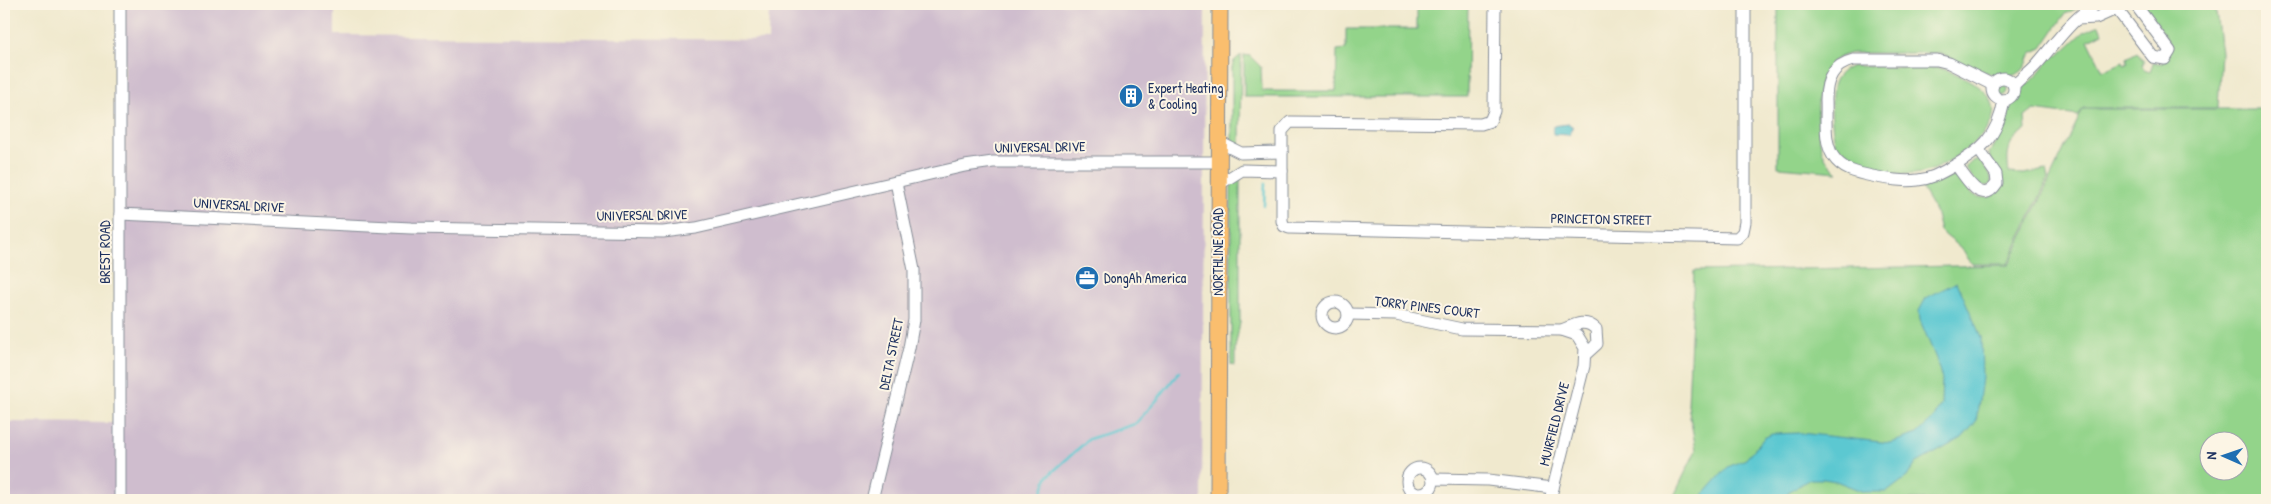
<svg xmlns="http://www.w3.org/2000/svg" width="2271" height="504" viewBox="0 0 2271 504" font-family="'Patrick Hand',sans-serif">
<rect width="100%" height="100%" fill="#fcf5e5"/>
<filter id="ink" filterUnits="userSpaceOnUse"><feTurbulence type="fractalNoise" baseFrequency=".02" numOctaves="2"/><feDisplacementMap in="SourceGraphic" scale="10" xChannelSelector="R" yChannelSelector="G"/><feConvolveMatrix kernelMatrix="1 2 1 2 8 2 1 2 1" color-interpolation-filters="sRGB"/></filter>
<filter id="wash" filterUnits="userSpaceOnUse"><feTurbulence type="fractalNoise" baseFrequency=".0096" numOctaves="4" result="noise"/><feDisplacementMap in="SourceGraphic" scale="20" xChannelSelector="R" yChannelSelector="G"/><feGaussianBlur stdDeviation="1.12" result="paint"/><feColorMatrix in="noise" values="0 0 0 0 0 0 0 0 0 0 0 0 0 0 0 0 0 1.4 0 .05"/><feComposite in="paint" operator="in"/></filter>
<g filter="url(#wash)">
<rect width="100%" height="100%" fill="#f0e9ce"/>
<path fill="#cfbdce" d="M 125,4 L 335,4 L 335,35 L 768,40 L 769,4 L 1205,4 L 1202,500 L 4,500 L 4,422 L 123,423 Z"/>
<g fill="#93d48a" stroke="#578274" fill-rule="evenodd">
<path d="M 1417,4 L 1468,4 L 1467,97 L 1244,97 L 1244,55 L 1250,56 L 1261,67 L 1262,91 L 1336,91 L 1337,50 L 1346,49 L 1346,29 L 1417,29 Z"/>
<path d="M 1778,4 L 2086,4 L 2065,14 L 2042,48 L 2031,53 C 2028,58 2028,63 2025,67 C 2009,92 1958,58 1938,53 L 1852,53 C 1840,56 1830,61 1824,72 C 1815,88 1816,141 1825,157 C 1828,163 1833,167 1838,172 L 1778,167 Z"/>
<path d="M 2143,4 L 2215,4 L 2221,52 L 2218,108 L 2083,108 L 2079,116 L 2034,110 L 2025,117 L 2026,130 C 2008,141 2006,152 2009,173 L 2024,174 L 2046,170 L 2048,179 L 2008,264 L 1972,264 L 1960,247 L 1940,231 L 1935,211 L 1921,187 L 1954,176 C 1964,178 1965,189 1973,194 C 1984,202 2002,196 2002,181 C 2002,172 1991,162 1989,153 L 2000,136 L 2016,93 L 2036,77 L 2055,53 L 2058,56 L 2085,31 L 2100,25 L 2103,33 L 2088,40 L 2103,71 L 2123,62 L 2124,65 L 2128,63 L 2127,58 L 2137,52 L 2144,62 L 2142,65 L 2144,69 L 2150,71 L 2153,63 L 2163,63 L 2172,46 Z"/>
<path d="M 1241,55 L 1240,147 L 1235,146 L 1232,141 L 1232,67 L 1234,61 Z"/>
<path d="M 1853,66 L 1940,68 C 1995,86 2017,114 1961,153 C 1947,163 1931,173 1914,174 C 1895,175 1855,171 1841,157 C 1831,144 1829,98 1834,83 C 1837,74 1845,69 1853,66 Z"/>
<circle cx="2002" cy="90" r="6"/>
<path d="M 2083,109 L 2267,109 L 2267,500 L 1672,500 L 1696,450 L 1688,405 L 1694,271 L 2009,265 ZM 2208,442 L 2238,442 L 2238,472 L 2208,472 Z"/>
<path d="M 1975,160 L 1979,160 L 1991,176 L 1991,183 L 1988,186 L 1978,185 L 1966,169 L 1966,166 Z"/>
<path d="M 1240,177 L 1240,323 L 1235,348 L 1235,366 L 1231,365 L 1231,186 L 1236,178 Z"/>
</g>
<g fill="#5bc8d1" stroke="#3b7c98">
<path d="M 1569,124 L 1573,127 L 1569,135 L 1553,134 L 1553,126 Z"/>
<path d="M 1957,282 L 1981,337 L 1982,378 L 1976,422 L 1962,438 L 1915,464 L 1907,477 L 1887,492 L 1864,492 L 1836,481 L 1824,479 L 1810,479 L 1788,492 L 1785,500 L 1699,500 L 1728,467 L 1746,459 L 1764,438 L 1772,434 L 1800,433 L 1890,443 L 1917,434 L 1934,418 L 1941,404 L 1942,380 L 1937,361 L 1920,320 L 1919,311 L 1926,298 Z"/>
</g>
<g fill="none" stroke-linecap="round" stroke-linejoin="round">
<g stroke="#5bc8d1" stroke-width="2.5">
<path d="M 1264,205 L 1265,184"/>
<path d="M 1040,500 L 1047,477 L 1089,439 L 1135,424 L 1157,400 L 1179,372"/>
</g>
</g>
</g>
<g filter="url(#ink)">
<g fill="none" stroke-linecap="round" stroke-linejoin="round">
<g stroke="#868c96" stroke-width="13">
<g id="minor">
<path d="M 120,4 L 120,500"/>
<path d="M 1495,4 L 1494,111 L 1490,121 L 1481,124 L 1290,122 L 1282,131 L 1282,221 L 1284,226 L 1289,228 L 1737,238 L 1743,232 L 1745,222 L 1745,4"/>
<path d="M 2113,4 L 2153,57 L 2165,59 L 2170,51 L 2135,4"/>
<path d="M 2078,19 L 2096,18 L 2127,4"/>
<circle cx="2003" cy="89" r="11"/>
<path d="M 1993,85 L 1949,63 L 1937,60 L 1853,60 C 1833,65 1826,79 1826,100 C 1827,117 1823,140 1833,156 C 1842,170 1857,173 1872,176 C 1887,179 1902,182 1918,180 C 1930,179 1939,174 1950,168 C 1981,151 1998,137 2004,100"/>
<path d="M 2014,86 C 2021,78 2030,72 2037,64 C 2052,47 2077,12 2098,4"/>
<path d="M 1219,142 L 1241,153 L 1282,152"/>
<path d="M 1956,165 C 1966,177 1981,208 1997,183 L 1996,174 L 1979,150"/>
<path d="M 1218,185 L 1242,170 L 1282,171"/>
<path d="M 120,214 L 411,228 L 663,232 L 696,228 L 965,166 L 993,162 L 1219,162"/>
<circle cx="1335" cy="315" r="13"/>
<path d="M 1348,314 L 1396,315 L 1462,329 L 1562,330 L 1577,335 L 1585,348 L 1584,366 L 1550,500"/>
<path d="M 1562,330 C 1574,325 1585,318 1596,329 L 1597,344 L 1586,354"/>
<circle cx="1420" cy="481" r="13"/>
<path d="M 1433,479 L 1488,480 L 1553,488"/>
<path d="M 872,500 L 909,348 L 914,320 L 914,270 L 896,182"/>
</g>
</g>
<g stroke="#868c96" stroke-width="17">
<path id="major" d="M 1218,500 L 1220,4"/>
</g>
<use href="#minor" stroke="#fff" stroke-width="11"/>
<use href="#major" stroke="#fabe6e" stroke-width="15"/>
</g>
</g>
<defs>
<g id="building-disc" transform="scale(1.25)"><circle r="9.5" fill="#1f6fb2" stroke="#fcf5e5"/><path d="M-4-6H4V6H1V3H-1V6H-4ZM-2.5-4.3h1.7v1.8h-1.7ZM.8-4.3h1.7v1.8H.8ZM-2.5-1h1.7V.8h-1.7ZM.8-1h1.7V.8H.8Z" fill="#fff"/></g>
<g id="office-disc" transform="scale(1.25)"><circle r="9.5" fill="#1f6fb2" stroke="#fcf5e5"/><path d="M-6-3h4V-5.5h4V-3h4V5H-6ZM-1-4.5V-3h2v-1.5ZM-6 0V1H6V0Z" fill="#fff"/></g>
</defs>
<g fill-rule="evenodd">
<use href="#building-disc" x="1131" y="96"/>
<use href="#office-disc" x="1087" y="278"/>
</g>
<g text-anchor="middle" stroke-width="4" stroke-linejoin="round" paint-order="stroke">
<g font-size="14" fill="#1b2f5e" stroke="#fcf5e5" text-anchor="start">
<text x="1148" y="93">Expert Heating<tspan x="1148" dy="16">&amp; Cooling</tspan></text>
<text x="1104" y="283">DongAh America</text>
</g>
<g font-size="14" fill="#1b2f5e" stroke="#fcf5e5">
<text transform="translate(1040 147) rotate(-1)" y="5">UNIVERSAL DRIVE</text>
<text transform="translate(239 205) rotate(3)" y="5">UNIVERSAL DRIVE</text>
<text transform="translate(642 215) rotate(-1)" y="5">UNIVERSAL DRIVE</text>
<text transform="translate(1601 219) rotate(1)" y="5">PRINCETON STREET</text>
<text transform="translate(105 252) rotate(-90)" y="5">BREST ROAD</text>
<text transform="translate(1218 252) rotate(-90)" y="5">NORTHLINE ROAD</text>
<text transform="translate(1427 307) rotate(7)" y="5">TORRY PINES COURT</text>
<text transform="translate(891 354) rotate(-78)" y="5">DELTA STREET</text>
<text transform="translate(1554 424) rotate(-76)" y="5">MUIRFIELD DRIVE</text>
</g>
</g>
<rect width="2271" height="504" fill="none" stroke="#fcf5e5" stroke-width="20"/>
<g transform="translate(2224 456) rotate(272)"><circle r="24" fill="#fcf5e5" stroke="#a2a6af"/>
<path d="M0-4L9 19L0 12L-9 19Z" fill="#1f6fb2"/>
<text y="-8" font-size="14" font-weight="bold" text-anchor="middle" fill="#1b2f5e">N</text>
</g>
</svg>
